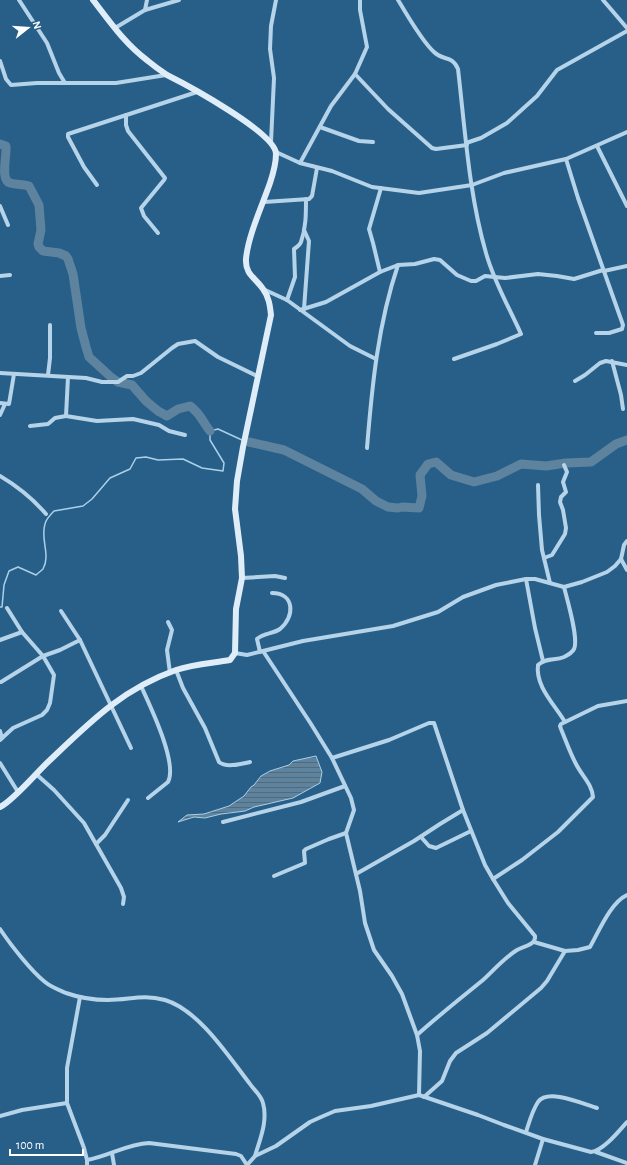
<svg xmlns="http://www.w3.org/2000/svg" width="627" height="1165" viewBox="0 0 627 1165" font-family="'Alegreya Sans',sans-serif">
<defs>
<pattern id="water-rules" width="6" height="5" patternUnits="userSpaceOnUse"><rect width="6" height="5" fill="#5d839e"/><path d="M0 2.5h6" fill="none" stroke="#556a79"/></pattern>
</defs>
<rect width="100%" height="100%" fill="#285f89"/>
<path fill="url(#water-rules)" stroke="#aad0e9" d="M 316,756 L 322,772 L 320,783 L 293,798 L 254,807 L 245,811 L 221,814 L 205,818 L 194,817 L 178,822 L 187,815 L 204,814 L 229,806 L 244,796 L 251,787 L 254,785 L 261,776 L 270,771 L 289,765 L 293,761 Z"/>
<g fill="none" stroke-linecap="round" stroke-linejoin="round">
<path stroke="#aad0e9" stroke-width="1.5" d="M 0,607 L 2,607 L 4,585 L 9,571 L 18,567 L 36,575 C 38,573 41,571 43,569 C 51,555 40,539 45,524 C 46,519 50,515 54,511 L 83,506 L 92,499 L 110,478 L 130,469 L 136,458 L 146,457 L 158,460 L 183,459 L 202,468 L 223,471 L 224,463 L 210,440 L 210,431 L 218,429 L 242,440"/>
<g stroke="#5d839e" stroke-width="9">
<path d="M 0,144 L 6,146 C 7,156 0,180 10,183 C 17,185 23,184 29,186 L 39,205 L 41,230 L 38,244 L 39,247 L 43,251 L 59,253 L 66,256 L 68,259 L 73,274 L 81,328 L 86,347 L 89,357 L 112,378 L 118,382 L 132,385 L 146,401 L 158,411 L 167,416 L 178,409 L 190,406 C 201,414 202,421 210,431"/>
<path d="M 249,442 L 284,450 L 362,489 L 376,501 L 388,507 L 398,508 L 402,507 L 419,508 L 422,496 L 420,475 L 428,464 L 436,462 L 451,475 L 474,482 L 497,476 L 521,464 L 546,466 L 566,463 L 591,462 L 616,444 L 627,440"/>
</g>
<g stroke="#b5d3e9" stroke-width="4">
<path d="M 19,0 L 47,43 L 59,73 L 65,83"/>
<path d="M 398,0 C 408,16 421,40 434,52 C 443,61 452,55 458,69 C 465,129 469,195 486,253 C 494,282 509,307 521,334 L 497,344 L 454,359"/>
<path d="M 603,0 L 627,28"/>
<path d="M 145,10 L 179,0"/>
<path d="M 115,28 L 145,10 L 147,0"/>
<path d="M 0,61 L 6,79 L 11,85 L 37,83 L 116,83 L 166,75"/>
<path d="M 355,74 L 388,109 L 432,148 L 436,149 L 467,145"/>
<path d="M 126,115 L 126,125 L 128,131 L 165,178 L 164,180 L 141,208 L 144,216 L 158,233"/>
<path d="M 320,127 L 359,141 L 373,142"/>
<path d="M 271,142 L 274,78 L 270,49 L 271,26 L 276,0"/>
<path d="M 466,143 L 481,138 L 507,123 L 537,96 L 557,70 L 627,31"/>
<path d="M 597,146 L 627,206"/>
<path d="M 276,152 L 300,163 L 332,171 L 372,187 L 419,193 L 472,185 L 504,173 L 566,159 L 627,132"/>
<path d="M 566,159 L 578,198 L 623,325 L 622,329 L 609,333 L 596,333"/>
<path d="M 300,163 L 331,106 L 355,74 L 367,47 L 360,10 L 360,0"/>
<path d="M 97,185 L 84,167 L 68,137 L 68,134 L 197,92"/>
<path d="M 264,202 L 309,199 L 312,196 L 317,168"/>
<path d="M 0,206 L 8,225"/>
<path d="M 604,271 L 627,266"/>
<path d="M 380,272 L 373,243 L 369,229 L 381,188"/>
<path d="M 0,276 L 10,275"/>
<path d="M 263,289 L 287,300 L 350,346 L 376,359"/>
<path d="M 287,300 L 295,277 L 294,249 C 297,247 300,245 301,242 C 306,228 306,214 306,199"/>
<path d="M 304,309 L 309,241 L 304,230"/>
<path d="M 300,310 L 326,302 L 380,272 L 398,265 L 415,264 L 434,259 L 440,260 L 457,275 L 471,281 L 476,281 L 485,276 L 505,278 L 538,274 L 557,276 L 574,279 L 603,270"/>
<path d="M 612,361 L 621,395 L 623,409"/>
<path d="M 0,373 L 86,378 L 102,382 L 118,382 L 127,376 L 133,376 L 141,373 L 172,348 L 178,344 L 195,341 L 218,357 L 257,376"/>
<path d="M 48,375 L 50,358 L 50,325"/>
<path d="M 68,377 L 66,416 L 97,421 L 133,419 L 159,425 L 169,431 L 185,435"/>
<path d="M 575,381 L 585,375 L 600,363 L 606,361 L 627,365"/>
<path d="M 0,403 L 9,404 L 14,374"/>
<path d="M 0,415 L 5,404"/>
<path d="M 30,426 L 48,424 L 55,418 L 66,416"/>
<path d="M 367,448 C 372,386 378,324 398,265"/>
<path d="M 0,476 C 17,486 33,499 46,514"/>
<path d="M 538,485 L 539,515 L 542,550 L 550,583"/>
<path d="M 544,558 L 552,555 L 565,534 L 566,528 L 563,510 L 560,502 L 561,497 L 566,492 L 563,482 L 567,472 L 564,465"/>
<path d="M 621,559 L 627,570"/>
<path d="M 242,578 L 275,576 L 285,578"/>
<path d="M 526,579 L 535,628 L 543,661"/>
<path d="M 564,587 C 567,599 579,639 574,649 C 572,653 568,655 564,657 C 555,661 547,657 538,665 C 535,686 555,705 565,722"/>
<path d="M 61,611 L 80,640 L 131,748"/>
<path d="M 168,622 L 172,630 L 167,650 L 170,673"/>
<path d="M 0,640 L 22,632"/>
<path d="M 263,651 L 303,641 L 393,626 L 438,612 L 463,597 L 496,585 L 526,579 L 535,579 L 564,587 L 582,582 L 607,572 L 615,566 L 621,559 L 624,545 L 627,541"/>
<path d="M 260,652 L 257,639 C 263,633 273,634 280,629 C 295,617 295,593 272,593"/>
<path d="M 235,653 L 247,655 L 263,651 L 311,724 L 332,758 L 351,798 L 354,810 L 346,833 L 360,891 L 365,923 L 374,950 L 392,976 L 402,994 L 417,1035 L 420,1051 L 419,1095 L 478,1115 L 504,1125 L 543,1139 L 591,1152 C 603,1151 619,1131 627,1122"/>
<path d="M 176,670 L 183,688 L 205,728 L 219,762 C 226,768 241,764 250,762"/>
<path d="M 1,682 L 43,656 L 60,650 L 80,640"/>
<path d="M 141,686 C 150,706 178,763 168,782 L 148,798"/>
<path d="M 0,731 L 2,738"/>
<path d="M 0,740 L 13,728 L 42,715 L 47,710 L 50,703 L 54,675 L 43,656 L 22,632 L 7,608"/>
<path d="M 332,758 L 389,740 L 429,723 L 434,723 L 463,810 L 485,865 L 493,879"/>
<path d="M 0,763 L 18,792"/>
<path d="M 36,774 L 54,790 L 84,823 L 121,888 L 124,897 L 123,904"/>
<path d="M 223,822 L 301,802 L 345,786"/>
<path d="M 421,837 L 429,846 L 436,848 L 471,831"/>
<path d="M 96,844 L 105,835 L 128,800"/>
<path d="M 356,874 L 414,841 L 440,824 L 463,810"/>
<path d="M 274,876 L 305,863 L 304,851 L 306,849 L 329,839 L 346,833"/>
<path d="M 0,929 C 10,944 31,971 45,982 C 51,987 59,990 66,993 C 80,998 94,1000 108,1000 C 130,1000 142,994 165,1000 C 199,1010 229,1057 250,1084 C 254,1090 261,1095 263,1103 C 268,1121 260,1139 255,1156"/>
<path d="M 534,942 L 565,951 L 578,950 L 590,947 C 599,931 611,902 627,895"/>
<path d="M 80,997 L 67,1068 L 67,1103 L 84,1148 L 87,1160 L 87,1165"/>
<path d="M 417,1035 C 438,1016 461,998 483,980 C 494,970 504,958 517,950 C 524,946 536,945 535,936 L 508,903 L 493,879 L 522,860 L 558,832 L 593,797 C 592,784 582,776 576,764 C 570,753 566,741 561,729 L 560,726 L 561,724 L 598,706 L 627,701"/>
<path d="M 424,1097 L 442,1081 L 450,1061 L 456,1053 L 487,1033 L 541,988 L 547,981 L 565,951"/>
<path d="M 0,1116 L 22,1110 L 67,1103"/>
<path d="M 526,1132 C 529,1123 532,1111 538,1102 C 548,1088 583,1104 597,1108"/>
<path d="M 596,1152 L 627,1163"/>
<path d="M 112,1153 L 114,1165"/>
<path d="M 87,1160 C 109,1156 127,1144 149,1143 L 236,1154 L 241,1156 L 247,1165"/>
<path d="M 247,1165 L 255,1156 L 276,1146 L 310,1122 L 321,1117 L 335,1111 L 371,1106 L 419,1095"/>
<path d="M 535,1165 L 543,1139"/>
</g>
<path stroke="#dfedf8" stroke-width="6" d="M 0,807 C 14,800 36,773 49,761 C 89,723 122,689 176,670 C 193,664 213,663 230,660 L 235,653 L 236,609 L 242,578 L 241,556 L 235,509 L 237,481 L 243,447 L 271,315 C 270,306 269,297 263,289 C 256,278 245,275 246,259 C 248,236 262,206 270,183 C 273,174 276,164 276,154 C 276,133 187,85 167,75 C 161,71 154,66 148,61 C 125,44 110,22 93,0"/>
</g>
<g transform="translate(28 28) rotate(73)" stroke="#285f89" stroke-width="3" paint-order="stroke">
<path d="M0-3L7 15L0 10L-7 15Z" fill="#ffffff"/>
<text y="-6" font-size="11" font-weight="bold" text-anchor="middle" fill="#ffffff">N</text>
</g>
<path d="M10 1149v6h73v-6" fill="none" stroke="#ffffff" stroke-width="2"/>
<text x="16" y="1149" font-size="12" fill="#ffffff" stroke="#285f89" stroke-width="3" paint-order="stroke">100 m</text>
</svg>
